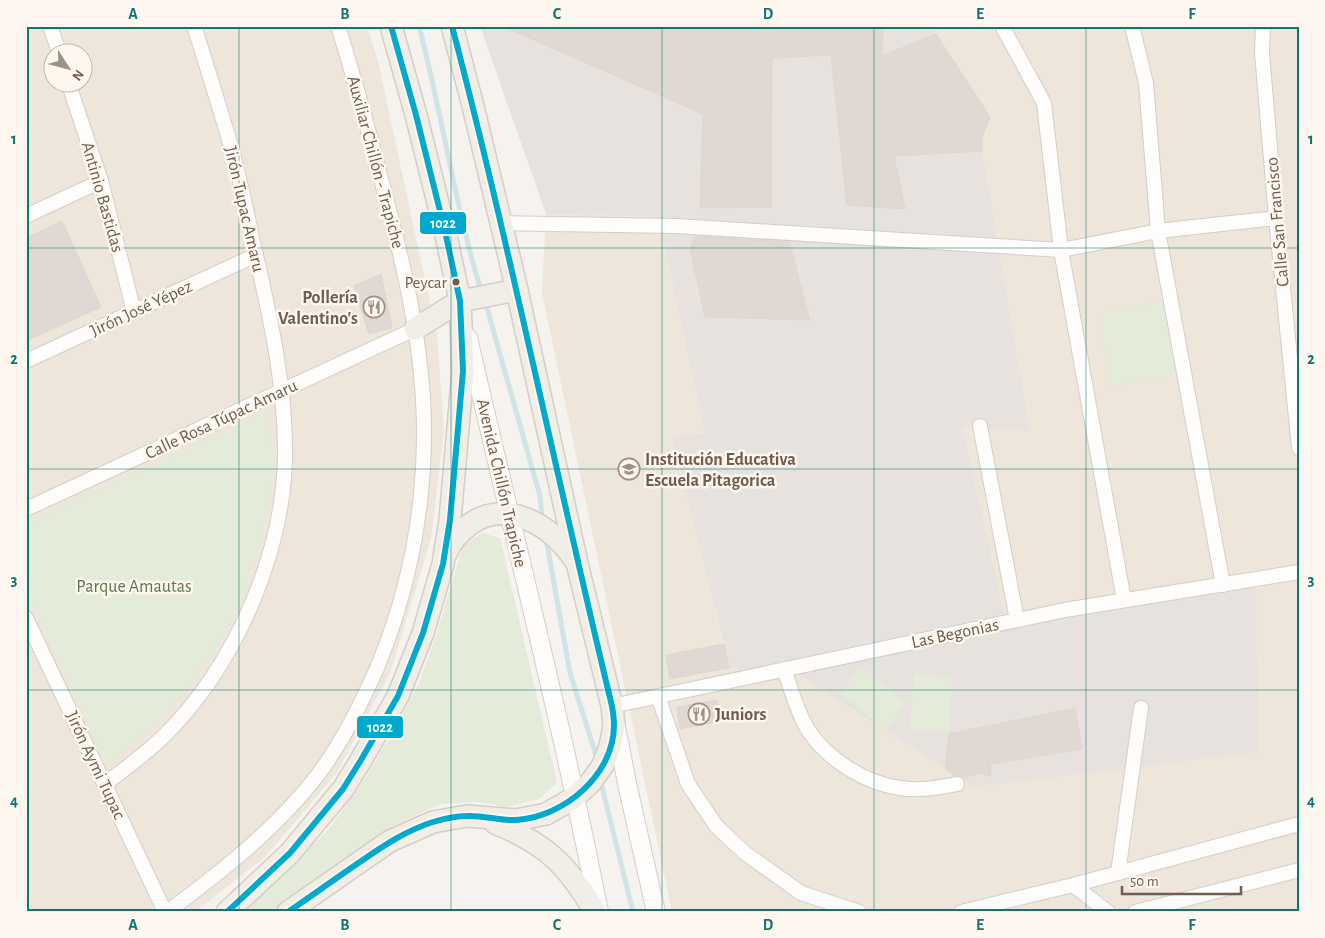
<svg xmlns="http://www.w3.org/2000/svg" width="1325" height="938" viewBox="0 0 1325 938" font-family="'Alegreya Sans',sans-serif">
<rect width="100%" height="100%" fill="#f6f2ed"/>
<g fill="#eee5db" fill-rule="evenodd">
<path d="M 26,26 L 367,26 L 378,61 L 437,336 L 444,431 L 431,539 L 390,673 L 336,774 L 265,857 L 195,912 L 26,912 ZM 52,52 L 82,52 L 82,82 L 52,82 Z"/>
<path d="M 931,26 L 1299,26 L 1299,912 L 672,912 L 542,293 L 546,214 L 658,217 L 705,433 L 674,437 L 729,668 L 798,674 L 971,786 L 1255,572 L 1004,614 L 962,426 L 1030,430 L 996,229 L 982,151 L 982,137 L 990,117 Z"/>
</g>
<path fill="#e8e2de" d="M 480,26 L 931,26 L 990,117 L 982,137 L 982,151 L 996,229 L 1030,431 L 962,426 L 1004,613 L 1256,572 L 1258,752 L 997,784 L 971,786 L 798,674 L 729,668 L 724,644 L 673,437 L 705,433 L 658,217 L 546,214 Z"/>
<g fill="#e4ebd9">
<path d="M 1173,300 L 1185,373 L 1110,386 L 1098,313 Z"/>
<path d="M 267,411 C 269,428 273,447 273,464 C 273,476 270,490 268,502 C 258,578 224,648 172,705 C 152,727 130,745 107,764 L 26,593 L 26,524 Z"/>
<path d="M 482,533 L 500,538 L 557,783 L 539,799 L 507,807 L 477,802 L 440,804 L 393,826 L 273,912 L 240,912 L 257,899 L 328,830 L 361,784 L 394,730 L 419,683 L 436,636 L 463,545 Z"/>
<path d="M 861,667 L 906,702 L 886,729 L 840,694 Z"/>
<path d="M 914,674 L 952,677 L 949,732 L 910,730 Z"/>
</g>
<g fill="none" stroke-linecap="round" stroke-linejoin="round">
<g stroke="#d0e3e5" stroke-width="5">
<path d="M 419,26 C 442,114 455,205 481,291"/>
<path d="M 485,301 L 540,496 L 542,515"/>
<path d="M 547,544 L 570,673 L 596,755"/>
<path d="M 602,787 L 633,912"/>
</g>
</g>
<g fill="#dfd8d3" stroke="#ded6d0">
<path d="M 502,26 L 883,26 L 882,56 L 936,34 L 990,117 L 982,137 L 982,151 L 894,156 L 905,209 L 847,205 L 831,55 L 772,58 L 771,207 L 700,208 L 703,114 Z"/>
<path d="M 62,221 L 101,307 L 26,341 L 26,238 Z"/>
<path d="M 695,236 L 789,242 L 810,320 L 705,317 L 690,249 Z"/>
<path d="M 381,274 L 392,328 L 369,334 L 354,286 Z"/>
<path d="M 724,644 L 729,668 L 670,679 L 666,655 Z"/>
<path d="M 717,700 L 721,721 L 680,729 L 677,707 Z"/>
<path d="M 1075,708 L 1082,749 L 990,764 L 991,776 L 979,773 L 964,778 L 959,776 L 954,776 L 945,768 L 949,734 Z"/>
</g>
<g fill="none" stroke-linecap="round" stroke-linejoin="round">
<g stroke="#d3cec8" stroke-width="16">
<g id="minor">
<path d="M 50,26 L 59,52"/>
<path d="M 1002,26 L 1044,103 L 1061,250 L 1124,600"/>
<path d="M 1132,26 L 1146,83 L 1158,231 L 1223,585"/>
<path d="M 1263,26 L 1262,53 L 1276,218 L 1299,448"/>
<path d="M 68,82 L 101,181 L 134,312"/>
<path d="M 26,216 L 101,181"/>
<path d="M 500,223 L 676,226 L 1061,250 L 1158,231 L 1276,218"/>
<path d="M 26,361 L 256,255"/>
<path d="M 980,426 L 1017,620"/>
<path d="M 26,509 L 415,329"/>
<path d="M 26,618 L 165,912"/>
<path d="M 784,669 C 791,689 797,712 808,730 C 828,760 865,783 900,788 C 919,791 939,788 957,784"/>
<path d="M 658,696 L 688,784 L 717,827 L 745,853 L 801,893 L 859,912"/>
<path d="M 612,706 L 1065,610 L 1299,572"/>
<path d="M 105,784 C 126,768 147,753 166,734 C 235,665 283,555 285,457 C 286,387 270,315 254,247 C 247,213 240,179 231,146 C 219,106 207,66 194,26"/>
<path d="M 1118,873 L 1299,824"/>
<path d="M 1073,885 L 1118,873 L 1141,708"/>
<path d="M 167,912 C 221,872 275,830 317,776 C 342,743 360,706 377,668 C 408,594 424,512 424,432 C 424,346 403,261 381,179 C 368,128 354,77 338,26"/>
<path d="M 961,912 L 1073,885 L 1108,912"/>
<path d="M 1135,912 L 1299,870"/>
</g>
</g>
<g stroke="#d3cec8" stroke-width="20">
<g id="tertiary">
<path d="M 468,338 C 512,529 561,719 599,912"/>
<path d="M 616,727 L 628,788 L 656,912"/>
</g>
</g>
<g stroke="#d4cdc8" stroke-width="24">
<g id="primary">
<path d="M 415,329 L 460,301 L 517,290"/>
<path d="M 447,552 C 451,541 460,532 469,525 C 505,497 553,526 574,559"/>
<path d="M 495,823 C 546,844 567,864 595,912"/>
<path d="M 227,912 L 290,853 L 343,789 L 361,760 L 398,696 L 423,633 L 443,564 L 450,520 L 463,371 L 460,301 L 445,231 L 416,115 L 391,26"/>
<path d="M 288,912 L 390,841 L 433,822 L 467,816 L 516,820 L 546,814 L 562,805 L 576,796 L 591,782 L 603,765 L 610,746 L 614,726 L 612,706 L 577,563 L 517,290 L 473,106 L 452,26"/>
</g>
</g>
<use href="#minor" stroke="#fefdfc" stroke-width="14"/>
<use href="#tertiary" stroke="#fefdfc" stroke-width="18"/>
<use href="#primary" stroke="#f1ede7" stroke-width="21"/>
<g stroke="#fdf7ef" stroke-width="10">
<g id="bus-1">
<path d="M 227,912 L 290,853 L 343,789 L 361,760 L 398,696 L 423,633 L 443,564 L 450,520 L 463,371 L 460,301 L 445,231 L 416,115 L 391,26"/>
<path d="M 288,912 C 310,897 332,881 354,866 C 379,849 404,831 433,822 C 443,819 457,816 467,816 C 483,815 500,821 516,820 C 564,817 614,775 614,725 C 614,719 613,712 612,706 C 557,480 511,251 452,26"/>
</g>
</g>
<use href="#bus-1" stroke="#00a9ce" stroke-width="6"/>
</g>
<path fill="none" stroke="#0f766e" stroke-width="1" stroke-opacity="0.55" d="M 239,26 L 239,912M 451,26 L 451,912M 662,26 L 662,912M 874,26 L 874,912M 1086,26 L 1086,912M 26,248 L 1299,248M 26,469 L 1299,469M 26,690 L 1299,690"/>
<defs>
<g id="restaurant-ring" transform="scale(1.125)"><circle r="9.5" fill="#fdf7ef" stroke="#a09087" stroke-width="1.5"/><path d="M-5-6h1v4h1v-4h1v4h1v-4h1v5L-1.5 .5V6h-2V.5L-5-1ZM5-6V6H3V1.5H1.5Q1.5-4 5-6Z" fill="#a09087"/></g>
<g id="school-ring" transform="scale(1.125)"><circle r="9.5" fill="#fdf7ef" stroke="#a09087" stroke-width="1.5"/><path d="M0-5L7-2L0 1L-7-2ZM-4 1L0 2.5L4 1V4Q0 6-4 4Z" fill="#a09087"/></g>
</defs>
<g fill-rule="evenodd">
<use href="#restaurant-ring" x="374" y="307"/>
<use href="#school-ring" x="629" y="469"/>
<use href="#restaurant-ring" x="699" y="714"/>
</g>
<circle fill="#715c50" stroke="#fdf7ef" stroke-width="2" cx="456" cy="282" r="4.5"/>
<g text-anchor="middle" stroke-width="5" stroke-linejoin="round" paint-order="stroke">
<g font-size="17" fill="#715c50" stroke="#fdf7ef" text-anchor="end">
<text x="447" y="288">Peycar</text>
</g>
<g font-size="18" fill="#715c50" stroke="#fdf7ef">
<text transform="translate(376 162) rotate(75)" y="6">Auxiliar Chillón - Trapiche</text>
<text transform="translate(103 197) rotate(74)" y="6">Antinio Bastidas</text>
<text transform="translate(245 209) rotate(77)" y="6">Jirón Tupac Amaru</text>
<text transform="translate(1277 222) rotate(-95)" y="6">Calle San Francisco</text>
<text transform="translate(141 308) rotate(-25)" y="6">Jirón José Yépez</text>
<text transform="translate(221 419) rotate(-25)" y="6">Calle Rosa Túpac Amaru</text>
<text transform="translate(502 483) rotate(77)" y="6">Avenida Chillón Trapiche</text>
<text transform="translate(955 633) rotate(-12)" y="6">Las Begonias</text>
<text transform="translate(96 765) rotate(65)" y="6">Jirón Aymi Tupac</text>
</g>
<g font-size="18" font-weight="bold" fill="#715c50" stroke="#fdf7ef" text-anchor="start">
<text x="358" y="303" text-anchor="end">Pollería<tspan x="358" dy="21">Valentino's</tspan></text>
<text x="645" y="465">Institución Educativa<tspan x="645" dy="21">Escuela Pitagorica</tspan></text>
<text x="715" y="720">Juniors</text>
</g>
<g font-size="18" fill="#5a7a4d" stroke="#fdf7ef">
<text x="134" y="592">Parque Amautas</text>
</g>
</g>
<g stroke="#fdf7ef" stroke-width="2">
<rect x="419" y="211" width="48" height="24" rx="5" fill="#00a9ce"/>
<rect x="356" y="715" width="48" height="24" rx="5" fill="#00a9ce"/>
</g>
<g font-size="14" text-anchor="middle" font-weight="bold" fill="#fff">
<text x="443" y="228">1022</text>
<text x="380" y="732">1022</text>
</g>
<rect width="1325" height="938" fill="none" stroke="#fdf7ef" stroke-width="55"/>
<g transform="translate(68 68) rotate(126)"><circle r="24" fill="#fdf7ef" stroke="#c5b9af"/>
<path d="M0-4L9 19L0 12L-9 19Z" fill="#a09087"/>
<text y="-8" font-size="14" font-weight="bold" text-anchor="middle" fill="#715c50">N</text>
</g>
<path d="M1122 886v8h119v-8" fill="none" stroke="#715c50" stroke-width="2.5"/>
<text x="1130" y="886" font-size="15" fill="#715c50" stroke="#fdf7ef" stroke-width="4" paint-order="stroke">50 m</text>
<rect x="28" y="28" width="1270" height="882" fill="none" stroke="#0f766e" stroke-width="2"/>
<g font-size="16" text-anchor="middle" font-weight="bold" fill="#0f766e">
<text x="133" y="19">A</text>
<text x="345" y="19">B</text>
<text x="557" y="19">C</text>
<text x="768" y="19">D</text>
<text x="980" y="19">E</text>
<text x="1192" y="19">F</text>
<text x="14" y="144">1</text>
<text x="1311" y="144">1</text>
<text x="14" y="364">2</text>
<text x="1311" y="364">2</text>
<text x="14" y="585">3</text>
<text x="1311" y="585">3</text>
<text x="14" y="806">4</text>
<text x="1311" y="806">4</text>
<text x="133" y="930">A</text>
<text x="345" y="930">B</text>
<text x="557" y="930">C</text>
<text x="768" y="930">D</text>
<text x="980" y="930">E</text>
<text x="1192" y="930">F</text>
</g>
</svg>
